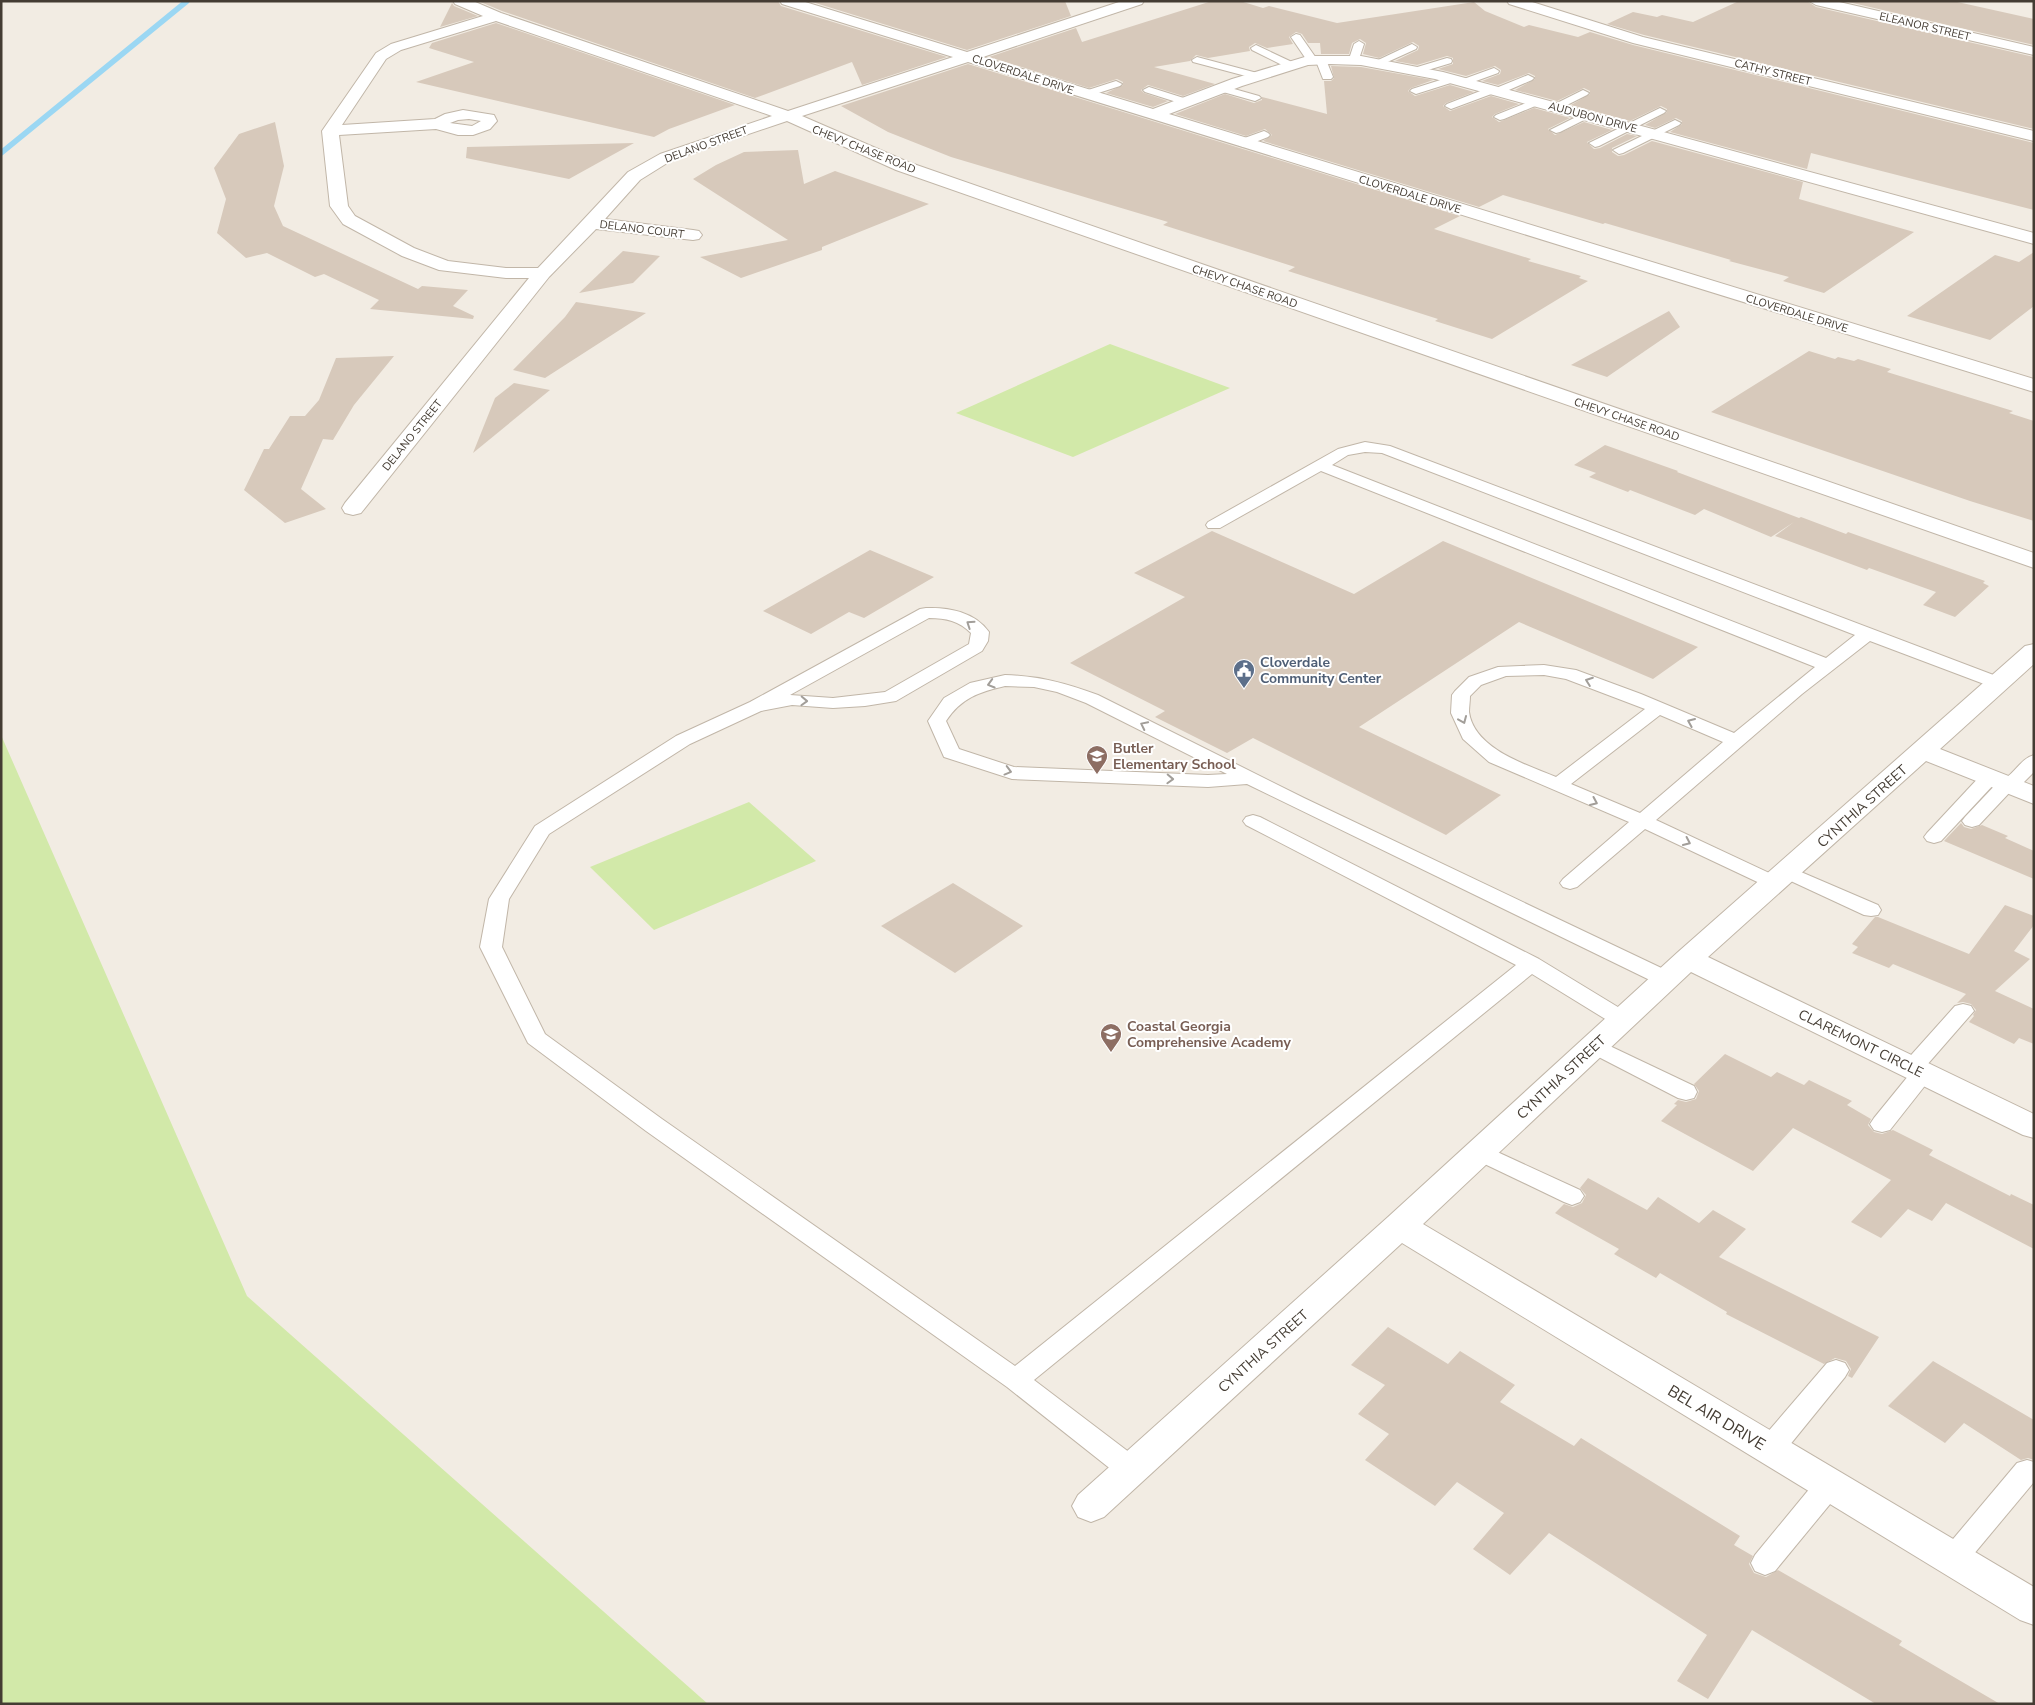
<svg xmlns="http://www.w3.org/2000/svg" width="2035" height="1705" viewBox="0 0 2035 1705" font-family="'Nunito Sans',sans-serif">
<rect width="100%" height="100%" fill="#f2ece3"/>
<g fill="#d2e9a9">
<path d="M 1110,344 L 1230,388 L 1073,457 L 956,413 Z"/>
<path d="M 1,735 L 247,1296 L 708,1704 L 1,1704 Z"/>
<path d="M 749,802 L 816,861 L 654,930 L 590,867 Z"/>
</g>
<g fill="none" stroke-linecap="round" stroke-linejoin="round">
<path stroke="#9bd7f3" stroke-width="5.5" d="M 1,153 L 187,1"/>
</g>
<g fill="#d7c9bb">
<path d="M 478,1 L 778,1 L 781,6 L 947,57 L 862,85 L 852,62 L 755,98 L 502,11 Z"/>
<path d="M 809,1 L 1065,1 L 1071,16 L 967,50 Z"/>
<path d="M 1212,1 L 1240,1 L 1263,8 L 1269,6 L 1337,23 L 1474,2 L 1485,11 L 1524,27 L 1529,25 L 1578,37 L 1590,32 L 1633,45 L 2034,143 L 2034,210 L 1811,153 L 1807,169 L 1670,132 L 1682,124 L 1682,121 L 1676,118 L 1655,128 L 1645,125 L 1667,112 L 1667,109 L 1661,106 L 1630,121 L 1571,105 L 1590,94 L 1590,91 L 1584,88 L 1557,101 L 1515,90 L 1535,79 L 1535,76 L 1529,73 L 1498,85 L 1482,81 L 1500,74 L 1501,70 L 1495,66 L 1466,76 L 1438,69 L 1453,64 L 1453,58 L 1447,56 L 1417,65 L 1395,61 L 1418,50 L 1419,46 L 1413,42 L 1379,58 L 1363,54 L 1366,43 L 1360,39 L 1352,43 L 1349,54 L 1321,54 L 1320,43 L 1308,43 L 1302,34 L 1296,32 L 1289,37 L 1293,44 L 1267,48 L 1255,43 L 1249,47 L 1250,51 L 1208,58 L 1196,55 L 1190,61 L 1154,67 L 1215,84 L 1183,96 L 1148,85 L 1141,90 L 1144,93 L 1168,101 L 1153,107 L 1106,93 L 1123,85 L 1123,82 L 1117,79 L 1089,88 L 989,57 L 1076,28 L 1082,42 Z"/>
<path d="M 1739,1 L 1807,1 L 1816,7 L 2034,57 L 2034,129 L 1644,35 L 1607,24 L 1633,12 L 1657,17 L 1662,15 L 1693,22 Z"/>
<path d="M 1844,1 L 1953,1 L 2034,19 L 2034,45 Z"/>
<path d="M 452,3 L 454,6 L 478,16 L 440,27 Z"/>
<path d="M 496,23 L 735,105 L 669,129 L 654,137 L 416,82 L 474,62 L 429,48 L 432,43 Z"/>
<path d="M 968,64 L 1460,216 L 1434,229 L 1531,259 L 1528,261 L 1581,276 L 1579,278 L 1588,281 L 1492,339 L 1435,321 L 1438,319 L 1288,271 L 1295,267 L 1163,225 L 1168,222 L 951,157 L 888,132 L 841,106 Z"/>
<path d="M 1331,66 L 1361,67 L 1433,80 L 1411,88 L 1408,91 L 1415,96 L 1450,85 L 1474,92 L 1446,103 L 1443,106 L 1450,111 L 1491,96 L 1519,104 L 1495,114 L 1492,117 L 1499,122 L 1534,108 L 1570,118 L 1548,129 L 1555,135 L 1584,122 L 1612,130 L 1587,142 L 1594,149 L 1600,148 L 1627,134 L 1637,136 L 1612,148 L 1612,152 L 1618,156 L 1624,155 L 1652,141 L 1803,182 L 1799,199 L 1914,232 L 1824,293 L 1783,281 L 1789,277 L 1729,261 L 1731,260 L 1605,223 L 1603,224 L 1503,195 L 1479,207 L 1263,141 L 1272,135 L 1265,129 L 1246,136 L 1175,114 L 1225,94 L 1254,103 L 1262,100 L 1262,97 L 1327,114 L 1324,81 L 1331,81 L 1334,78 Z"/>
<path d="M 275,122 L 284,166 L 274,206 L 283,226 L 418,289 L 422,286 L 468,290 L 453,306 L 474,316 L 473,319 L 370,309 L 379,300 L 324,274 L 315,277 L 267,253 L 246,258 L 217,233 L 226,199 L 214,168 L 239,134 Z"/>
<path d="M 634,143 L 569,179 L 466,158 L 467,147 Z"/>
<path d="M 798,150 L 804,184 L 835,171 L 929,204 L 822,247 L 822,250 L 741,278 L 700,257 L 788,240 L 693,179 L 716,165 L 744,152 Z"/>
<path d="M 623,251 L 660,256 L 633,283 L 579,293 Z"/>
<path d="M 2034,252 L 2034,306 L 1990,340 L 1907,316 L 1995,255 L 2019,262 Z"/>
<path d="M 576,302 L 646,313 L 545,378 L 513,370 L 565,317 Z"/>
<path d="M 1669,311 L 1680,327 L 1607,377 L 1571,365 Z"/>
<path d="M 1809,351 L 1835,359 L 1838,357 L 1854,361 L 1858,359 L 1891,369 L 1887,372 L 2013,411 L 2009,413 L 2034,421 L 2034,521 L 1970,501 L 1711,412 Z"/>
<path d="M 394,356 L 354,405 L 333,440 L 323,439 L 301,489 L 326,509 L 285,523 L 244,490 L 264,449 L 269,449 L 290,416 L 305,416 L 319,400 L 336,358 Z"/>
<path d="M 514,383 L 550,390 L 473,453 L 495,398 Z"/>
<path d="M 1605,445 L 1678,471 L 1677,472 L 1799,518 L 1801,517 L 1846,534 L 1848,532 L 1985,581 L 1983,583 L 1989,586 L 1955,617 L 1923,605 L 1936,592 L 1869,568 L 1867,570 L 1775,536 L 1794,522 L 1771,537 L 1704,509 L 1695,515 L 1630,490 L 1628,492 L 1589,477 L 1596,473 L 1574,465 Z"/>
<path d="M 1212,531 L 1354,594 L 1443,541 L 1698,647 L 1653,679 L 1519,622 L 1359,727 L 1501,795 L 1446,835 L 1253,738 L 1227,753 L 1155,717 L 1165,711 L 1070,663 L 1185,597 L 1134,573 Z"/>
<path d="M 870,550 L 934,577 L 864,618 L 849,612 L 811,634 L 763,611 Z"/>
<path d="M 1961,823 L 1964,827 L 1971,829 L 1982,825 L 2008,836 L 2005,838 L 2034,851 L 2034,879 L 1944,841 Z"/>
<path d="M 953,883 L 1023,926 L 955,973 L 881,926 Z"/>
<path d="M 2005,905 L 2034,916 L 2034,925 L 2014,951 L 2030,959 L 1995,991 L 2034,1009 L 2034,1044 L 2019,1038 L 2014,1044 L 1969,1022 L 1974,1016 L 1973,1015 L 1976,1010 L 1971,1004 L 1963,1002 L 1957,1003 L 1966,994 L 1893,964 L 1889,968 L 1852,953 L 1858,947 L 1852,944 L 1875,917 L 1878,917 L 1969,954 Z"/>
<path d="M 1725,1054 L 1771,1077 L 1777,1072 L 1804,1085 L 1809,1080 L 1852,1101 L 1847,1105 L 1871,1119 L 1868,1125 L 1874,1132 L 1882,1134 L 1893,1130 L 1933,1150 L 1929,1155 L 2010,1196 L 2011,1194 L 2034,1205 L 2034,1249 L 1946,1203 L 1932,1221 L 1908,1209 L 1881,1238 L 1851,1222 L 1891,1180 L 1846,1156 L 1793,1128 L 1753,1171 L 1661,1121 L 1677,1105 L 1674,1104 L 1678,1100 L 1686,1102 L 1696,1099 L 1699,1091 L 1694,1084 Z"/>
<path d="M 1588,1178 L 1647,1210 L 1658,1197 L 1699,1223 L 1713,1210 L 1746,1229 L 1719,1257 L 1879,1337 L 1852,1378 L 1848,1376 L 1851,1369 L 1846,1361 L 1835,1358 L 1824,1364 L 1726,1314 L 1727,1312 L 1660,1273 L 1656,1278 L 1614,1254 L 1619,1249 L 1555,1213 L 1564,1204 L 1573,1207 L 1582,1203 L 1586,1195 L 1580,1188 Z"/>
<path d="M 1388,1327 L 1448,1364 L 1460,1351 L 1515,1385 L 1500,1402 L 1574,1446 L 1581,1438 L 1740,1536 L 1734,1545 L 1753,1556 L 1749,1564 L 1754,1573 L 1766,1577 L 1778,1570 L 1902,1641 L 1899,1645 L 2000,1704 L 1876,1704 L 1752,1630 L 1708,1699 L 1677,1681 L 1707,1635 L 1549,1533 L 1510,1575 L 1473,1549 L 1504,1513 L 1457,1482 L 1435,1506 L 1365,1460 L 1389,1434 L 1358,1414 L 1385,1385 L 1351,1365 Z"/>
<path d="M 1933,1361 L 2034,1420 L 2034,1460 L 2028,1458 L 2021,1460 L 1964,1423 L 1945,1443 L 1888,1406 Z"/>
</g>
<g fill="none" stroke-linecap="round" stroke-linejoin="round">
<g stroke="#c1b6a8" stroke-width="2">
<g id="lane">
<path d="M 1296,34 L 1300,35 L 1316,58 L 1321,56 L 1325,57 L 1333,77 L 1331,79 L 1323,79 L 1316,61 L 1308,62 L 1291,37 Z"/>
<path d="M 1359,41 L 1364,44 L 1359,59 L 1354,62 L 1350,61 L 1349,59 L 1354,44 Z"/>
<path d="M 1412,44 L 1417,47 L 1416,49 L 1383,64 L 1375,64 L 1374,62 Z"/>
<path d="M 1256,45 L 1294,63 L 1295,65 L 1290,68 L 1286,67 L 1252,50 L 1251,48 Z"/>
<path d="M 1197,57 L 1261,74 L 1263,76 L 1257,79 L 1193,62 L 1192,60 Z"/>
<path d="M 1447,58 L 1451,59 L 1452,61 L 1451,63 L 1418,73 L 1413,70 L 1414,68 Z"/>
<path d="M 1494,68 L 1499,71 L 1498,73 L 1465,85 L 1459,82 L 1461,80 Z"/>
<path d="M 1528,75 L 1534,78 L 1532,80 L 1502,93 L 1494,93 L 1451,109 L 1445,106 L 1447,104 L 1488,88 L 1496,88 Z"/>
<path d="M 1453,76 L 1459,79 L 1457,81 L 1416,94 L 1410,91 L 1412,89 Z"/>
<path d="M 1116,81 L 1122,84 L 1120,86 L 1086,97 L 1080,94 L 1082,92 Z"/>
<path d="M 1220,85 L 1259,96 L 1261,98 L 1255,101 L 1216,90 L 1214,88 L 1216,86 Z"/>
<path d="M 1149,87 L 1190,100 L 1192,102 L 1186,105 L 1145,92 L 1143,90 Z"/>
<path d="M 1583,90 L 1589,93 L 1587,95 L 1559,109 L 1551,109 L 1549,107 Z"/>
<path d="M 1536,99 L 1540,100 L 1542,102 L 1540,104 L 1504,119 L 1500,120 L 1494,117 L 1496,115 Z"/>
<path d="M 1660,108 L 1666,111 L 1664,113 L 1599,146 L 1595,147 L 1589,143 Z"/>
<path d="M 1586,112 L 1590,113 L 1592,115 L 1590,117 L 1560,132 L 1556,133 L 1550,130 Z"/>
<path d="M 1675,120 L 1681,123 L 1679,125 L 1623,153 L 1619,154 L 1613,150 Z"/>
<path d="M 1264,131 L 1268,133 L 1270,135 L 1268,137 L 1243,147 L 1237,143 L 1239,140 Z"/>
<path d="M 1365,442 L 1390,446 L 2004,679 L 2007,683 L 2004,687 L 1998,688 L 1992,687 L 1870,641 L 1802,694 L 1656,820 L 1782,879 L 1785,883 L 1782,887 L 1775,889 L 1768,887 L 1645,829 L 1577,887 L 1570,889 L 1563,887 L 1560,883 L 1563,879 L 1629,822 L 1489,762 L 1463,739 L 1451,713 L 1452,695 L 1455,691 L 1469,677 L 1498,667 L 1544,665 L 1576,670 L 1641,694 L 1734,733 L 1815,667 L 1321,471 L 1220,528 L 1208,528 L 1206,525 L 1208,522 L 1338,449 ZM 1365,452 L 1382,453 L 1855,635 L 1826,658 L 1332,465 L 1348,455 ZM 1544,675 L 1566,679 L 1645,709 L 1556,777 C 1527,765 1474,749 1469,712 C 1469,707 1470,701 1470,696 L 1481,685 L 1506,676 ZM 1660,715 L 1723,742 L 1640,813 L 1571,784 Z"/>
<path d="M 926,608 C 949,607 975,612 989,632 L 988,641 L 982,651 L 896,701 L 865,706 L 833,708 L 792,705 L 761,711 L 690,744 L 549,834 L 509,899 L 502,947 L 545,1034 L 662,1119 L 1015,1366 L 1516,965 L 1246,825 L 1243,821 L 1246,817 L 1253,815 L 1260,817 L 1539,959 L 1631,1015 L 1634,1020 L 1631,1025 L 1623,1027 L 1615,1025 L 1532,974 L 1034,1380 L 1142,1462 L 1146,1470 L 1142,1478 L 1132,1481 L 1122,1478 L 1007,1387 L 646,1131 L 528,1043 L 480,947 L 489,899 L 535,826 L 676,736 L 750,702 L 920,609 ZM 929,618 C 946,618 959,621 971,633 L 969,644 L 885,692 L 833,698 L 790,695 Z"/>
<path d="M 1005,675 C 1039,676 1066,683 1098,695 L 1304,798 L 1674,974 L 1677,979 L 1674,984 L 1666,986 L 1658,984 L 1247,784 L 1208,787 L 1012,779 L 944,757 L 928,721 L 944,698 L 970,683 ZM 1005,686 L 1034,687 L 1057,692 L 1086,703 L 1227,774 L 1208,775 L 1014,767 L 959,749 L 946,721 C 961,698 979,692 1005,686 Z"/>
<path d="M 2034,755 L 2034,772 L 2016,790 L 2011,791 L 1979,825 L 1972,827 L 1965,825 L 1962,821 L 1965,817 L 1999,781 C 2014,777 2019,759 2034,755 Z"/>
<path d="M 1989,772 L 1996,774 L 1999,778 L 1996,782 L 1941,841 L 1934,843 L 1927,841 L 1924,837 L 1927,833 L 1982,774 Z"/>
<path d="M 1787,866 L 1878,905 L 1881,910 L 1878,915 L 1871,916 L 1864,915 L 1780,876 L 1777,872 L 1780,868 Z"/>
<path d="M 1963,1004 L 1971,1006 L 1974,1011 L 1926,1066 L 1931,1068 L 1934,1073 L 1931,1078 L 1890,1130 L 1882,1132 L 1874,1130 L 1870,1124 L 1874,1118 L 1909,1075 L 1904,1073 L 1901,1068 L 1904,1063 L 1955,1006 Z"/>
<path d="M 1595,1039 L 1694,1086 L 1697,1092 L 1694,1098 L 1686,1100 L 1678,1098 L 1587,1051 L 1584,1046 L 1587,1041 Z"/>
<path d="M 1480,1144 L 1580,1190 L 1584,1196 L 1580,1202 L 1572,1205 L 1564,1202 L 1472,1158 L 1468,1152 L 1472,1146 Z"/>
<path d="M 1836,1360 L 1845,1363 L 1849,1370 L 1845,1377 L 1780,1457 L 1770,1460 L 1760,1457 L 1757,1449 L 1760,1441 L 1827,1363 Z"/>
<path d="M 2027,1460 L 2034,1462 L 2034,1482 L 1963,1567 L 1953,1571 L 1943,1567 L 1939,1559 L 1943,1551 L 2017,1463 Z"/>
<path d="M 1830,1473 L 1840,1476 L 1844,1484 L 1840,1492 L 1775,1571 L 1765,1575 L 1755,1571 L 1751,1563 L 1755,1555 L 1820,1476 Z"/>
</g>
</g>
<g stroke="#c1b6a8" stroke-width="2">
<g id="street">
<path d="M 453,1 L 473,1 L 501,13 L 788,111 L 953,57 L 782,4 L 780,1 L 802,1 L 967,52 L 1122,1 L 1144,1 L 1142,4 L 983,57 L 1153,109 L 1232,79 L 1308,56 L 1361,56 L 1443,72 L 2034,233 L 2034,244 L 1435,79 L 1361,65 L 1330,64 L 1308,65 L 1242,86 L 1169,114 L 2034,379 L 2034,392 L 968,62 L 802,116 L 908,162 L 2034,553 L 2034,568 L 896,170 L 787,121 L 672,160 L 640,180 L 605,219 L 693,230 L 699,231 L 702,235 L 699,239 L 693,240 L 596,229 L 549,277 L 361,513 L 353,515 L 345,513 L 342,508 L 345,503 L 529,278 L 506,278 L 439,270 L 402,256 L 343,224 L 330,206 L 322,131 L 376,53 L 391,44 L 483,16 L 455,4 ZM 496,21 L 772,116 L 660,154 L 628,172 L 538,268 L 506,268 L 448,261 L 414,248 L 355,216 L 348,206 L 339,135 L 436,129 L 458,135 L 473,135 L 490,129 L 497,121 L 494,115 L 463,110 L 445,114 L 435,119 L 342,125 L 386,59 L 401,50 ZM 469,119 L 481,121 L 472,126 L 450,123 L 458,120 Z"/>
<path d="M 1507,1 L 1529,1 L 1643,37 L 2034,131 L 2034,141 L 1633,43 L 1509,4 Z"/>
<path d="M 1809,1 L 1835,1 L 2034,47 L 2034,55 L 1816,5 Z"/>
<path d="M 2034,644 L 2034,664 L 1940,749 L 2034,786 L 2034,804 L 1926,761 L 1708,957 L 2034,1114 L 2034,1138 L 2023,1135 L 1691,972 L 1423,1224 L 2034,1587 L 2034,1625 L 2020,1620 L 1402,1243 L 1104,1517 L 1091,1522 L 1078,1517 L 1072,1506 L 1078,1495 L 1388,1217 L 1678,952 L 2025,646 Z"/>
</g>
</g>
<use href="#lane" fill="#fff" fill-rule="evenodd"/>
<use href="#street" fill="#fff" fill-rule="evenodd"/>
</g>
<defs><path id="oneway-chevron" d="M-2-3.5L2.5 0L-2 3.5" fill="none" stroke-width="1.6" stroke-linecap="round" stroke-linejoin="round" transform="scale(1.25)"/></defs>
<g stroke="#a29e99">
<use href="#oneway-chevron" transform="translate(970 624) rotate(-146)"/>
<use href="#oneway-chevron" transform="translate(1589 681) rotate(-160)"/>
<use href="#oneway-chevron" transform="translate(991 684) rotate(164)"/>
<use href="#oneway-chevron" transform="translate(804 701) rotate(2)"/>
<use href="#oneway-chevron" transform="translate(1463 720) rotate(67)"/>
<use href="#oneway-chevron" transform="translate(1691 722) rotate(-157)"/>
<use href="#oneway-chevron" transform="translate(1144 725) rotate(-154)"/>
<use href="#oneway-chevron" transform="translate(1008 771) rotate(15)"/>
<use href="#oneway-chevron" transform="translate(1170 779) rotate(2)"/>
<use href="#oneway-chevron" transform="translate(1594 802) rotate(24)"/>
<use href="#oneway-chevron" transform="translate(1687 842) rotate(25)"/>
</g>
<defs>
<g id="civic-pin" transform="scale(1.125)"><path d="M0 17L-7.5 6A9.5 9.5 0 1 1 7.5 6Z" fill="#5c6f8a" stroke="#fff"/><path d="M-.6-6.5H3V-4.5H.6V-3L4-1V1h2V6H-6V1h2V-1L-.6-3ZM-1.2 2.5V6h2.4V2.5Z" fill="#fff"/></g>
<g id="school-pin" transform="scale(1.125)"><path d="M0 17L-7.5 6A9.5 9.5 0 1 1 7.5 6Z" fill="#8d6e63" stroke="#fff"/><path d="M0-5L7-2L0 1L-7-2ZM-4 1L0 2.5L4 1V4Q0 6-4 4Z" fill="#fff"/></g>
</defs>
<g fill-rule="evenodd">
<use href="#civic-pin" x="1244" y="670"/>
<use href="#school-pin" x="1097" y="756"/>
<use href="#school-pin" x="1111" y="1034"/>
</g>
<g text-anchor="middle" stroke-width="4" stroke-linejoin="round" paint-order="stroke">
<g font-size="11" fill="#443c33" stroke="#fff">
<text transform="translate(1925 26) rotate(13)" y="4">ELEANOR STREET</text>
<text transform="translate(1773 72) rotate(14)" y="4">CATHY STREET</text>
<text transform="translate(1023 74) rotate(18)" y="4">CLOVERDALE DRIVE</text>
<text transform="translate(1593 117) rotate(15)" y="4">AUDUBON DRIVE</text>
<text transform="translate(706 144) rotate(-20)" y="4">DELANO STREET</text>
<text transform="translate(864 149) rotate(22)" y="4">CHEVY CHASE ROAD</text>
<text transform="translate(1410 194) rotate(17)" y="4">CLOVERDALE DRIVE</text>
<text transform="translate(642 229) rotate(7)" y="4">DELANO COURT</text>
<text transform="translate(1245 286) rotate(19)" y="4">CHEVY CHASE ROAD</text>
<text transform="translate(1797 313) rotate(17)" y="4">CLOVERDALE DRIVE</text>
<text transform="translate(1627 419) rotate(19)" y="4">CHEVY CHASE ROAD</text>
<text transform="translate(412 435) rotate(-51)" y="4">DELANO STREET</text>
</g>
<g font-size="14" font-weight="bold" fill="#4e5e75" stroke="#fff" text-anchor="start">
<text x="1260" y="667">Cloverdale<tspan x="1260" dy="16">Community Center</tspan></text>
</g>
<g font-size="14" font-weight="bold" fill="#785e54" stroke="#fff" text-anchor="start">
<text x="1113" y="753">Butler<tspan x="1113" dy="16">Elementary School</tspan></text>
<text x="1127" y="1031">Coastal Georgia<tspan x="1127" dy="16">Comprehensive Academy</tspan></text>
</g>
<g font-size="14" fill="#443c33" stroke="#fff">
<text transform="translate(1862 806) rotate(-42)" y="5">CYNTHIA STREET</text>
<text transform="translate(1861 1043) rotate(26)" y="5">CLAREMONT CIRCLE</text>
<text transform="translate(1561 1077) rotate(-43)" y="5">CYNTHIA STREET</text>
<text transform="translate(1263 1351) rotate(-42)" y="5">CYNTHIA STREET</text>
</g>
<g font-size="16" fill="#443c33" stroke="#fff">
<text transform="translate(1717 1417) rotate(31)" y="6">BEL AIR DRIVE</text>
</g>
</g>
<rect width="2035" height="1705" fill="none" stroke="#443c33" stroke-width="5"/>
</svg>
